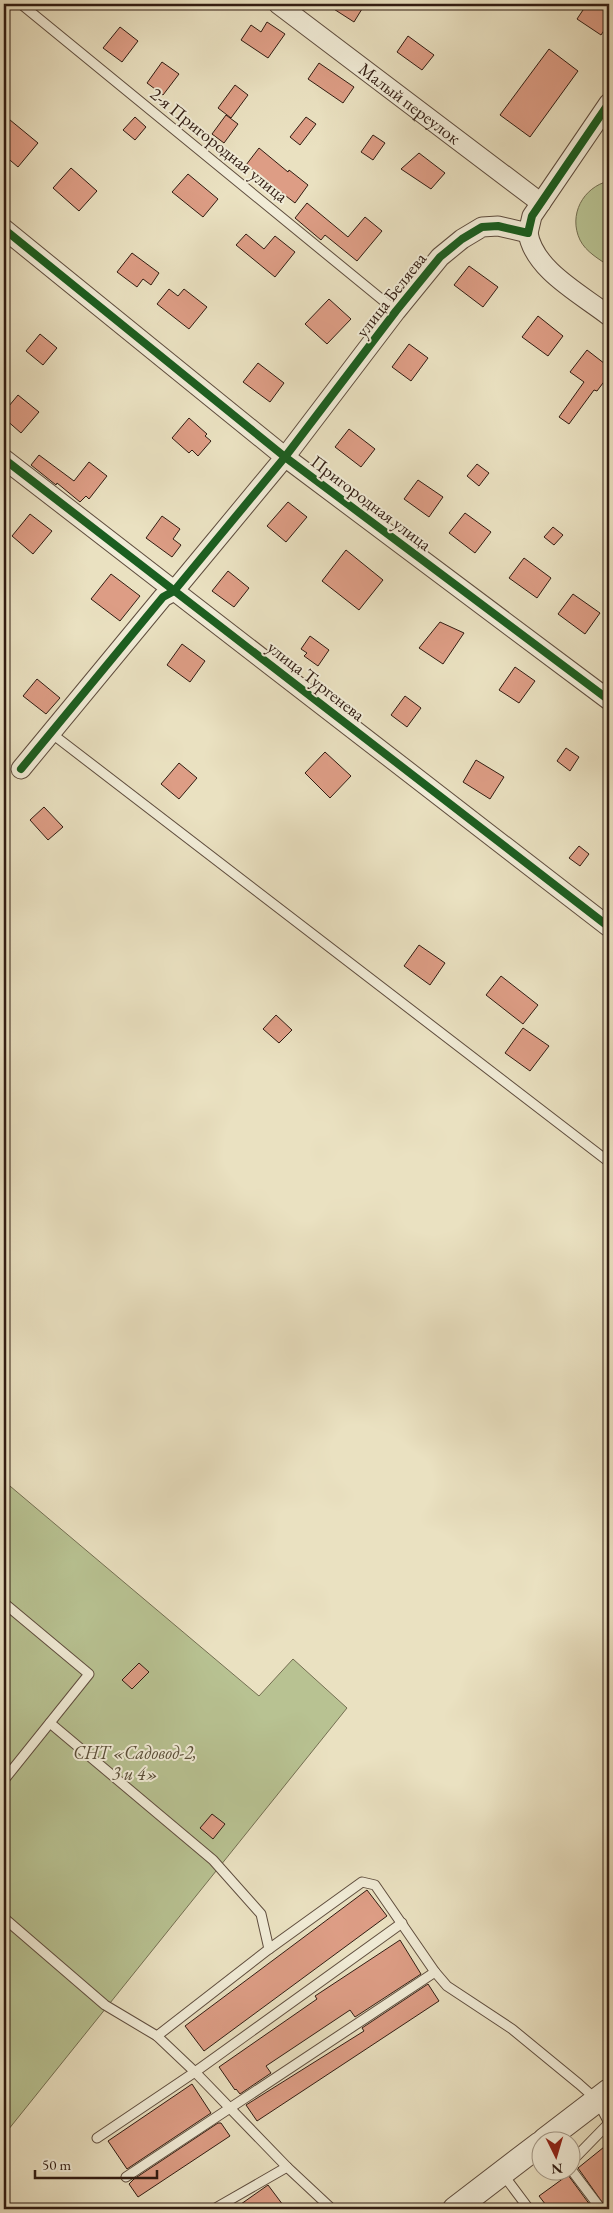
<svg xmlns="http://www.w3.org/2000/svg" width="613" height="2213" viewBox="0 0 613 2213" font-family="'EB Garamond',serif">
<rect width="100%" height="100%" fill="#eae1c1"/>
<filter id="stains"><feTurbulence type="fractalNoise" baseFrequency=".004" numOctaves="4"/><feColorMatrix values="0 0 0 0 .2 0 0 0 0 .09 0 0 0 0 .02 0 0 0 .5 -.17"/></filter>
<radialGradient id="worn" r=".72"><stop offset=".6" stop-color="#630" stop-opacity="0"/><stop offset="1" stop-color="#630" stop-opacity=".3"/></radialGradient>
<g fill="#b8c292" stroke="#746f52">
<path d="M 609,181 L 609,266 C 599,259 586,252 580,240 C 568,215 583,187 609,181 Z"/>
<path d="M 4,1481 L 259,1696 L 293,1659 L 347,1708 L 4,2135 Z"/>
</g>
<g fill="#dd9d85" stroke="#311c12">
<path d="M 326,4 L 365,4 L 354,22 Z"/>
<path d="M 587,4 L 609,4 L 609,23 L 601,35 L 577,19 Z"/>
<path d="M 267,22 L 285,34 L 268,58 L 241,40 L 251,25 L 261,32 Z"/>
<path d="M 120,27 L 138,41 L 122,62 L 103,48 Z"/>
<path d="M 408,36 L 434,55 L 422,70 L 397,52 Z"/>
<path d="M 549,49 L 578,71 L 530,137 L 500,115 Z"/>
<path d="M 162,62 L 179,74 L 163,95 L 147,83 Z"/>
<path d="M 319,63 L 354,87 L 343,103 L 308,79 Z"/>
<path d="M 235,85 L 248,95 L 231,118 L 218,108 Z"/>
<path d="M 4,115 L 38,143 L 18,167 L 4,155 Z"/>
<path d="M 226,115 L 238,124 L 224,143 L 212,134 Z"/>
<path d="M 135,117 L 146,127 L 135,140 L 123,130 Z"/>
<path d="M 306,117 L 316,124 L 300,145 L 290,137 Z"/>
<path d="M 373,135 L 385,143 L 373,160 L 361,152 Z"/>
<path d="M 259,148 L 288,172 L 289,170 L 308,185 L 295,203 L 246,165 Z"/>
<path d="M 419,153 L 445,173 L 431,189 L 401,169 Z"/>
<path d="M 71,168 L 97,191 L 79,211 L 53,188 Z"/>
<path d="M 188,174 L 218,199 L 203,217 L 172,192 Z"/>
<path d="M 307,203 L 348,237 L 365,217 L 382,231 L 357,261 L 325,235 L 321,240 L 295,218 Z"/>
<path d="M 246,234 L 264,249 L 275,236 L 295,252 L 275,277 L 236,245 Z"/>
<path d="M 132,253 L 159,273 L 151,285 L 143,279 L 137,287 L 117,272 Z"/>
<path d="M 469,266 L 498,287 L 483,307 L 454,285 Z"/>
<path d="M 169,289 L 178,296 L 184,289 L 207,307 L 189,329 L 157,304 Z"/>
<path d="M 329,299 L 351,319 L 327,344 L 305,324 Z"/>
<path d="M 538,316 L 563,336 L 548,356 L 522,337 Z"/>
<path d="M 40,334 L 57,348 L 43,365 L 26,351 Z"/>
<path d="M 409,344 L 428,358 L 411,381 L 392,367 Z"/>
<path d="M 587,350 L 609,367 L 609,375 L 597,391 L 594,390 L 569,424 L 559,417 L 584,382 L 570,372 Z"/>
<path d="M 258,363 L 284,383 L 270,402 L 243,382 Z"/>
<path d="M 18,395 L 39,412 L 21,433 L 4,418 L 4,412 Z"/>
<path d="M 189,418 L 207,434 L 205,436 L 211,441 L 198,456 L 192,450 L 189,453 L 172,438 Z"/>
<path d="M 349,429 L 375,449 L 361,467 L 335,447 Z"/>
<path d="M 39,455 L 74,481 L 89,462 L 107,476 L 89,499 L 86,496 L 80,502 L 57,483 L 56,485 L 31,465 Z"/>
<path d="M 477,464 L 489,473 L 479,486 L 467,476 Z"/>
<path d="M 418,480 L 443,497 L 429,517 L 404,499 Z"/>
<path d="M 288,502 L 307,517 L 286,542 L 267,526 Z"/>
<path d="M 465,513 L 491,532 L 475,553 L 449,533 Z"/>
<path d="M 30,514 L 52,531 L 33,554 L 12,536 Z"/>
<path d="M 162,516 L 180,529 L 173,539 L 181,545 L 172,557 L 146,538 Z"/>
<path d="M 553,527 L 563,535 L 554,545 L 544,537 Z"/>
<path d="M 346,550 L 383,580 L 359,610 L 322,581 Z"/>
<path d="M 524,558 L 551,578 L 537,598 L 509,578 Z"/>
<path d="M 228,571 L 249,588 L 234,607 L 212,591 Z"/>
<path d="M 111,574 L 140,596 L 120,621 L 91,599 Z"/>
<path d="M 573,594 L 600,613 L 585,634 L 558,614 Z"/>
<path d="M 440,622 L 464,633 L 443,664 L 419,648 Z"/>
<path d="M 310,636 L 329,650 L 318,666 L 304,656 L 307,653 L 301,649 Z"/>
<path d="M 182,644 L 205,661 L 190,682 L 167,665 Z"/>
<path d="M 515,667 L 535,681 L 519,703 L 499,690 Z"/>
<path d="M 37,679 L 60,698 L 46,714 L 23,696 Z"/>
<path d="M 405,696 L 421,708 L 407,727 L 391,715 Z"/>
<path d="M 566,748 L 579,757 L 570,771 L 557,761 Z"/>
<path d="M 325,752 L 351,776 L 330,798 L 305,773 Z"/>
<path d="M 476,760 L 504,777 L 490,799 L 463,782 Z"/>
<path d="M 179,763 L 197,778 L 179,799 L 161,784 Z"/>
<path d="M 44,807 L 63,827 L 48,840 L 30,820 Z"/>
<path d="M 579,846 L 589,854 L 580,866 L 569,858 Z"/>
<path d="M 419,945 L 445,963 L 430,985 L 404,966 Z"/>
<path d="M 501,976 L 538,1005 L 523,1024 L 486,995 Z"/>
<path d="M 276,1015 L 292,1030 L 279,1043 L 263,1029 Z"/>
<path d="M 523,1028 L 549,1046 L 530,1071 L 505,1053 Z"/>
<path d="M 139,1663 L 149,1672 L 132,1689 L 122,1680 Z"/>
<path d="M 212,1814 L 225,1824 L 213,1839 L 200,1828 Z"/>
<path d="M 367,1890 L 387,1916 L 204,2051 L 185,2026 Z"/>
<path d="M 400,1940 L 421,1974 L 355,2017 L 350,2010 L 266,2066 L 271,2073 L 240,2094 L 236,2089 L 235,2090 L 219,2067 L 317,1999 L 315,1996 Z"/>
<path d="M 428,1984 L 439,2001 L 257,2121 L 246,2105 L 364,2031 L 362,2028 Z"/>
<path d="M 192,2084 L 211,2113 L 127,2169 L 108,2141 Z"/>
<path d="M 218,2123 L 221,2123 L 230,2136 L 138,2197 L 129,2184 L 134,2179 Z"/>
<path d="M 609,2143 L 609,2209 L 607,2209 L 578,2168 Z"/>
<path d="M 568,2175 L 593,2209 L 549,2209 L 539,2196 Z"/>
<path d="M 268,2185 L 286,2209 L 234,2209 Z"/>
</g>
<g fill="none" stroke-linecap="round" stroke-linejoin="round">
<g stroke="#5f4d3e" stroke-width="11">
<g id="service">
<path d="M 21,4 L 396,311"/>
<path d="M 51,733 L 609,1162"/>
<path d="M 4,1603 L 89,1674 L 4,1780"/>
<path d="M 50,1723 L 213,1860 L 261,1914 L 269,1949"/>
<path d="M 4,1918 L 105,2005 L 157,2036 L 195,2072 L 287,2167 L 332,2209"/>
<path d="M 157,2036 L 269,1949 L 362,1882 L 375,1885 L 435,1972"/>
<path d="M 97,2138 L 195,2072 L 402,1923"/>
<path d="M 570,2168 L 601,2209"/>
<path d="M 502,2173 L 529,2209"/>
<path d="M 126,2177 L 435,1972 L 447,1986 L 512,2029 L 579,2084 L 597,2100 L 609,2123 L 570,2163"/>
<path d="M 214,2209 L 287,2167"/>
</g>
</g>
<g stroke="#5f4d3e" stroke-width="21">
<g id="minor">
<path id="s1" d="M 278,4 L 541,203"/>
<path d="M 4,229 L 285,457 L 609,700"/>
<path d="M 528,233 C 534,270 581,294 609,316"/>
<path d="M 4,459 L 609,927"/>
<path d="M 21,769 L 163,597 L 174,591 L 285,457 L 396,311 L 440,257 L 462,239 L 482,227 L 498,226 L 528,233 L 532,216 L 609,103"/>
</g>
</g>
<g stroke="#5f4d3e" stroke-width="26">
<g id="tertiary">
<path d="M 545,2140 L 609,2091"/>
<path d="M 455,2209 L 540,2144"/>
</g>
</g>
<use href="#service" stroke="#f1ecd7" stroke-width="9"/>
<use href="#minor" stroke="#f1ecd7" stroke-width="19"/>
<use href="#tertiary" stroke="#f1ecd7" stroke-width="24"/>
<g stroke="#f1ecd7" stroke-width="11">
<g id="cycleway">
<path d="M 4,229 L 285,457 L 609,700"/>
<path d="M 4,459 L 609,927"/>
<path d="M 21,769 L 163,597 L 174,591 L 285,457 L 396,311 L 440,257 L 462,239 L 482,227 L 498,226 L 528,233 L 532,216 L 609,103"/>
</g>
</g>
<use href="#cycleway" stroke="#1b5e20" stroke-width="8"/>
</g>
<g text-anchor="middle" stroke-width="4" stroke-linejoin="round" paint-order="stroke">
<g font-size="18" fill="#311c12" stroke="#f1ecd7">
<text dy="6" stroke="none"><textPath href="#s1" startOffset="165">Малый переулок</textPath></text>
<text transform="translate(219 145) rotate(39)" y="6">2-я Пригородная улица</text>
<text transform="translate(391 295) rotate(-52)" y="6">улица Беляева</text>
<text transform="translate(371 503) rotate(37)" y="6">Пригородная улица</text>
<text transform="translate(316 681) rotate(38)" y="6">улица Тургенева</text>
</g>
<g font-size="18" font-style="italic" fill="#5a4e38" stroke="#f1ecd7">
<text x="135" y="1759">СНТ «Садовод-2,<tspan x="135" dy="21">3 и 4»</tspan></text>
</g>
</g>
<rect width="613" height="2213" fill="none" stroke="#eae1c1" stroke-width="20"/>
<rect x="5" y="5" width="603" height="2203" fill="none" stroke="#311c12" stroke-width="2.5"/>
<rect x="10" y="10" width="593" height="2193" fill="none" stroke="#311c12"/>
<g transform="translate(556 2156) rotate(175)"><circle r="24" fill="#f1ecd7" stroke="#a49988"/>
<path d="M0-4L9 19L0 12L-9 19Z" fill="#8f2418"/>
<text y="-8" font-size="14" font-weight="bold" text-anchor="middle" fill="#311c12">N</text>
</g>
<path d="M35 2170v8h122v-8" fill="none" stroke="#311c12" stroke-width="2.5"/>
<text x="42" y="2170" font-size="15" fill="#311c12" stroke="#f1ecd7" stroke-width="4" paint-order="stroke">50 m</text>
<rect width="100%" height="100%" filter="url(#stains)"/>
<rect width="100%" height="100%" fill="url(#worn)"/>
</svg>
